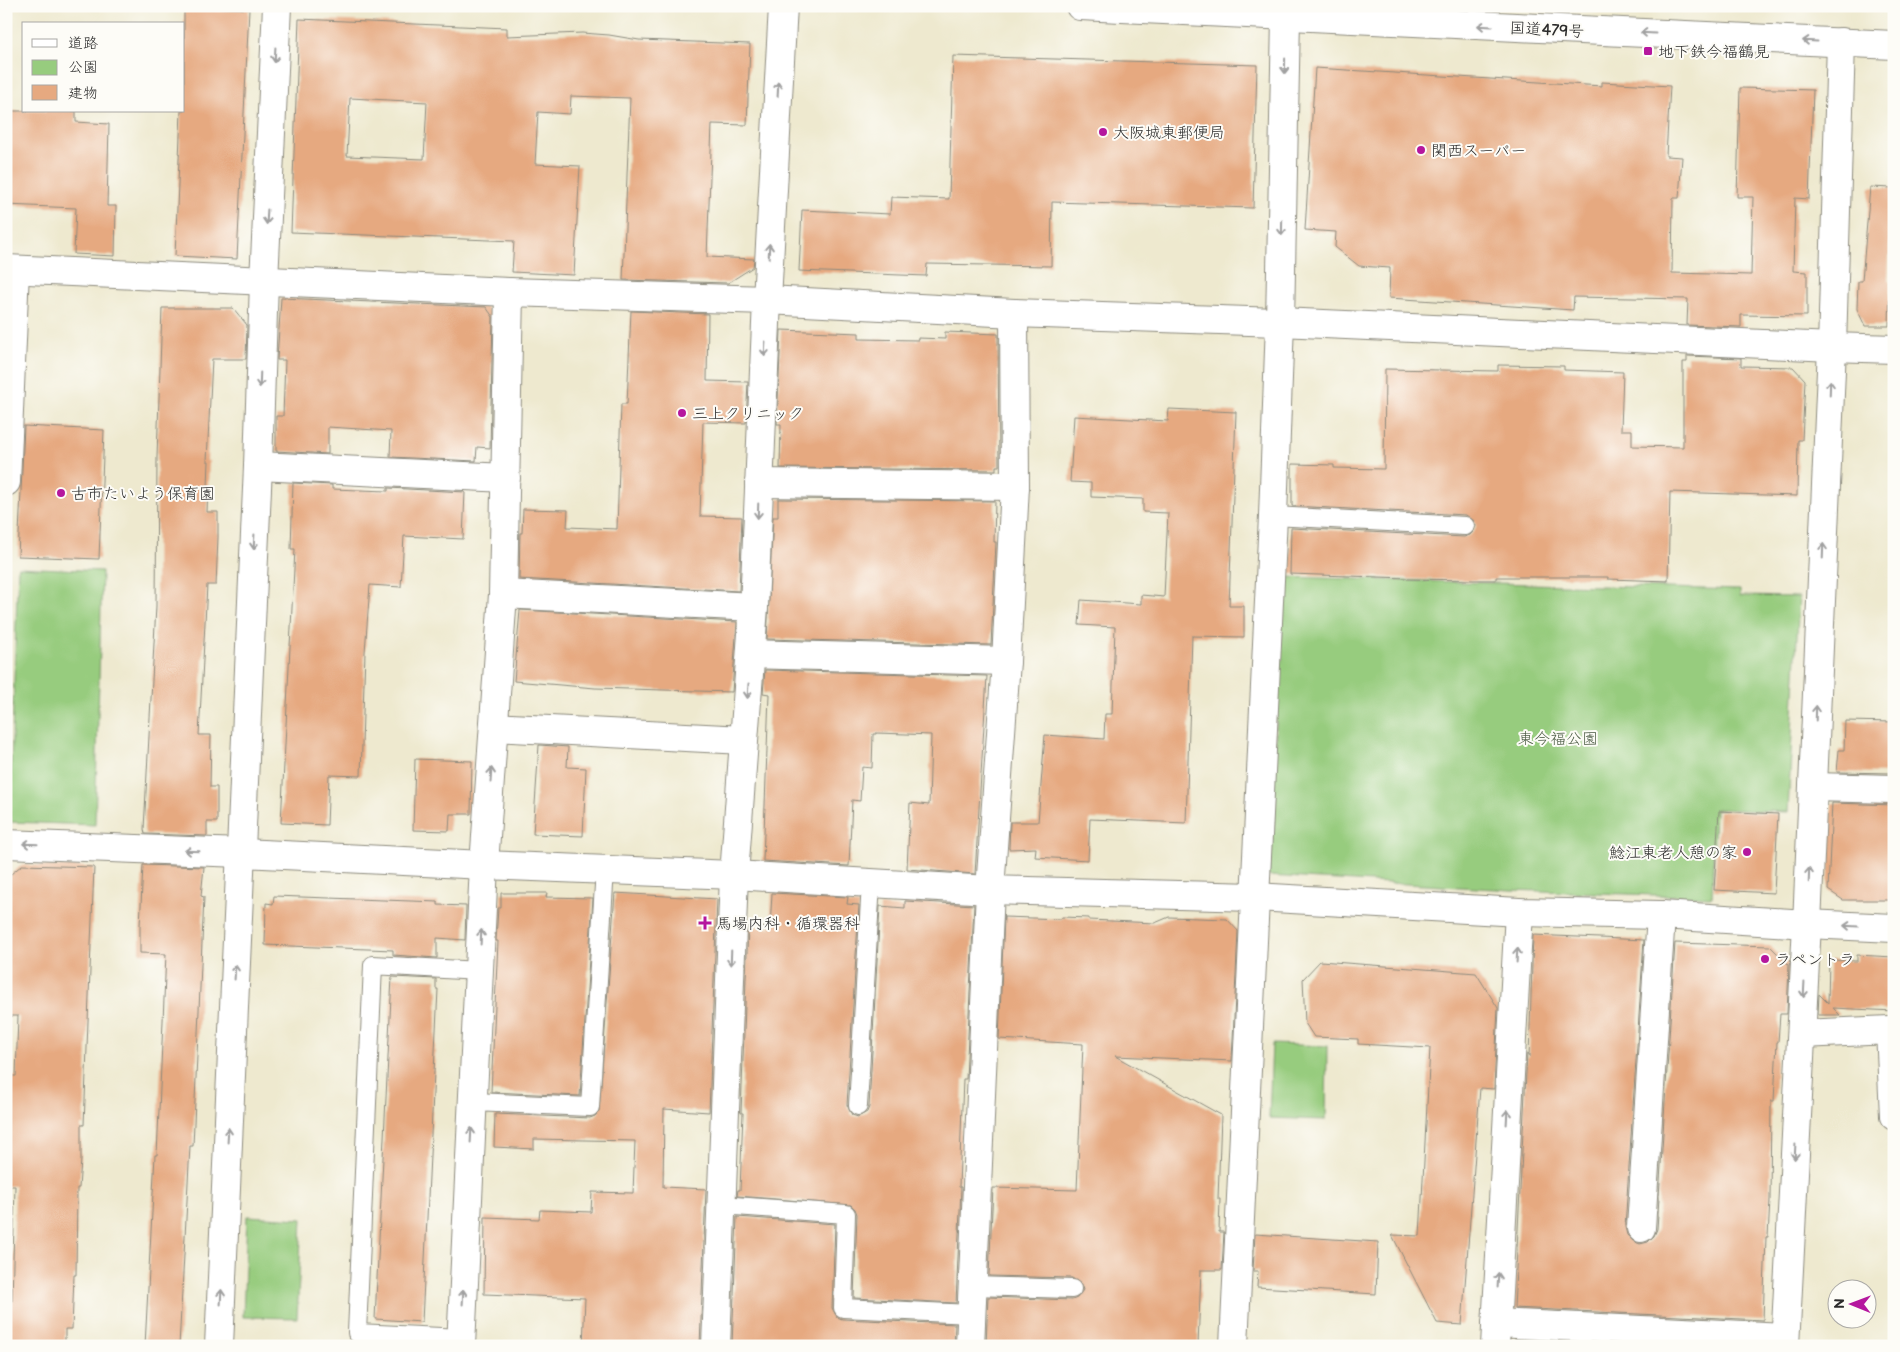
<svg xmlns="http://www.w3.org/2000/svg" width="1900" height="1352" viewBox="0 0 1900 1352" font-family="'Balsamiq Sans','Klee One',sans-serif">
<rect width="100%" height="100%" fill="#fdfcf7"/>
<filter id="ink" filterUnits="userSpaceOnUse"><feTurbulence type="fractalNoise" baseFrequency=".02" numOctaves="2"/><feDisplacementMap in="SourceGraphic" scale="10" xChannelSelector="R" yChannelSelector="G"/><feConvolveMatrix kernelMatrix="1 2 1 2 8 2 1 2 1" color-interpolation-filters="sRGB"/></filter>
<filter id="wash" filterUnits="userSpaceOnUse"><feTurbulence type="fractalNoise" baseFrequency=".0096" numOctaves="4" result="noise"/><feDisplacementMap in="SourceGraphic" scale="20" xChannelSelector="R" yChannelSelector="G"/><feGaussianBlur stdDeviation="1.12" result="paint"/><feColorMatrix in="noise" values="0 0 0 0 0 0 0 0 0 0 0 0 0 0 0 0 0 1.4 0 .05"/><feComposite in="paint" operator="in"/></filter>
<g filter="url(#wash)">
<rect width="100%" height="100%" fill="#eee9cf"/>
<g fill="#97cc7e" stroke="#617c54">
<path d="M 18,567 L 102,571 L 95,825 L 9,822 Z"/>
<path d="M 1284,577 L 1740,590 L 1740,596 L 1799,597 L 1788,812 L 1715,809 L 1712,897 L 1511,890 L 1268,876 Z"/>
<path d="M 1272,1044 L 1327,1046 L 1326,1120 L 1269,1118 Z"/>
<path d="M 247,1216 L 302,1219 L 297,1318 L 243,1317 Z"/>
</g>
<g id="blocks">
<g fill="#e6a980" fill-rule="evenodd">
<path d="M 184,6 L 249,9 L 237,259 L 175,256 L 181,111 L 184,111 Z"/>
<path d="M 299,19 L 507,28 L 507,36 L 582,33 L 609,35 L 639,40 L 750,44 L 747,125 L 712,124 L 707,257 L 754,259 L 753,267 L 728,283 L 623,280 L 630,98 L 571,96 L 570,114 L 538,112 L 535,164 L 580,166 L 574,275 L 512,272 L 514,241 L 291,232 ZM 350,98 L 427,102 L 424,159 L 347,156 Z"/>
<path d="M 953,56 L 1257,65 L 1253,208 L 1052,202 L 1051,266 L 927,264 L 926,276 L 799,271 L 802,210 L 890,214 L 891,197 L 949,199 Z"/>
<path d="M 1315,68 L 1602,86 L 1602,82 L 1670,86 L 1666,156 L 1682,157 L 1679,198 L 1673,198 L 1672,273 L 1751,275 L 1753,197 L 1737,197 L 1740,88 L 1813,90 L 1809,199 L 1795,198 L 1793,271 L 1807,272 L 1807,316 L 1741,315 L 1741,327 L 1687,325 L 1688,299 L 1574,297 L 1573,310 L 1389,298 L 1390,268 L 1359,266 L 1335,247 L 1336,232 L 1305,230 Z"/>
<path d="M 6,111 L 76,111 L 76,122 L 109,124 L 107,206 L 116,206 L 115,256 L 74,254 L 76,208 L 6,205 Z"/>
<path d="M 1870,187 L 1892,188 L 1888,281 L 1890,281 L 1889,326 L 1865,326 L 1857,309 L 1858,281 L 1862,281 Z"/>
<path d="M 281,298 L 486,307 L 493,317 L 490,448 L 477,447 L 476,461 L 390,457 L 391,431 L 328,427 L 328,454 L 276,451 L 276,416 L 283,416 L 285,360 L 277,360 Z"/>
<path d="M 162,308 L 233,308 L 247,325 L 246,359 L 212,359 L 207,461 L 209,461 L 207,512 L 218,512 L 218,537 L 216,585 L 207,585 L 199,735 L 211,735 L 210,787 L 217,787 L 217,822 L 207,822 L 207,836 L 145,834 L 144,829 L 156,606 L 157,457 Z"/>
<path d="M 631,311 L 708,314 L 707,381 L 748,382 L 746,423 L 703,422 L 700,516 L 742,517 L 739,591 L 519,579 L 520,533 L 522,533 L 523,509 L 568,510 L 567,527 L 617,529 L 621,404 L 627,404 Z"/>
<path d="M 781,330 L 859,333 L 859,339 L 918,340 L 918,338 L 945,339 L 945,332 L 998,334 L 999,466 L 996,466 L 996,470 L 780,468 L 781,424 L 777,424 Z"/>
<path d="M 1687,356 L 1741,358 L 1741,366 L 1793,367 L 1805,380 L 1802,440 L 1798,440 L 1797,496 L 1670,492 L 1668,581 L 1608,579 L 1608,577 L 1496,577 L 1496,580 L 1473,580 L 1407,579 L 1407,578 L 1290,574 L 1291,528 L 1464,537 L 1470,535 L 1474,531 L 1476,526 L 1474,521 L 1466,515 L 1292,506 L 1292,464 L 1334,465 L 1334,468 L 1384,469 L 1385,369 L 1498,371 L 1498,365 L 1564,366 L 1564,370 L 1623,372 L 1621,430 L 1632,430 L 1632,446 L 1683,447 L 1683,362 L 1687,362 Z"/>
<path d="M 1169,409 L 1236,412 L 1229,606 L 1244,606 L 1244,637 L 1192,636 L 1186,823 L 1090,819 L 1088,860 L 1035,857 L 1036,848 L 1009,849 L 1010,822 L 1038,822 L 1045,735 L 1104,739 L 1105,714 L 1112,714 L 1115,627 L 1079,625 L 1081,600 L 1141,604 L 1141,595 L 1164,597 L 1168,513 L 1143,512 L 1143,499 L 1091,497 L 1091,483 L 1070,482 L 1074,416 L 1168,421 Z"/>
<path d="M 24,426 L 104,430 L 99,559 L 18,556 Z"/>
<path d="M 293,483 L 332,485 L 332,489 L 388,491 L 388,488 L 465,492 L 463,539 L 404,536 L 401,587 L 370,585 L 365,652 L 361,776 L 329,775 L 327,825 L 281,823 L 295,549 L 291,549 Z"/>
<path d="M 778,499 L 995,501 L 994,542 L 996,542 L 991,645 L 767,639 L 773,517 L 778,517 Z"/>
<path d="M 520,610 L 737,622 L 732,692 L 595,688 L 514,681 Z"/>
<path d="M 765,670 L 987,676 L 975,874 L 907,869 L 910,803 L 929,805 L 931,735 L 906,734 L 876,733 L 876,734 L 873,734 L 872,768 L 862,767 L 860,801 L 852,800 L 849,866 L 763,861 L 769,694 L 763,693 Z"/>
<path d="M 1845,721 L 1894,722 L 1894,773 L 1837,772 L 1839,750 L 1844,750 Z"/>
<path d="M 539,745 L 568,747 L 567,767 L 586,768 L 583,836 L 533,834 Z"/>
<path d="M 415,759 L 472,761 L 471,814 L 450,814 L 449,831 L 413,830 Z"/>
<path d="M 1832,803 L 1894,805 L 1894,900 L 1843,900 L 1828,890 Z"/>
<path d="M 1719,811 L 1778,814 L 1774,893 L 1714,890 Z"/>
<path d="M 22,865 L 94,867 L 84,1125 L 81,1125 L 81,1160 L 79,1188 L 77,1188 L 76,1275 L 74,1275 L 72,1329 L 65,1329 L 65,1346 L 6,1346 L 8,1301 L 12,1301 L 15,1186 L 6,1186 L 6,1076 L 16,1076 L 18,1016 L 6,1016 L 6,878 Z"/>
<path d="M 143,865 L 204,867 L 201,896 L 204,897 L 193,1146 L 190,1146 L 179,1346 L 145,1346 L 155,1155 L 157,1155 L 166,954 L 140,953 L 140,926 Z"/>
<path d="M 501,893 L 547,893 L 546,897 L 593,898 L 580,1096 L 491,1092 L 498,941 L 496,941 L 498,908 L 501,908 Z"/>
<path d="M 615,893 L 717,899 L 709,1112 L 664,1109 L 663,1187 L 706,1189 L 700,1346 L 583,1346 L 585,1298 L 484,1294 L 485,1217 L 539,1219 L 540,1210 L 591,1212 L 592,1192 L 633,1193 L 635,1141 L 534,1139 L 534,1149 L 494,1147 L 495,1114 L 590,1118 L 595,1116 L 599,1112 Z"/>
<path d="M 772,893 L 848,897 L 847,904 L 859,905 L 847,1105 L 852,1115 L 858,1117 L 867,1112 L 869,1107 L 880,906 L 905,908 L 905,901 L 974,905 L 966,1079 L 963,1079 L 959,1187 L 961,1187 L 956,1303 L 854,1298 L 857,1214 L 855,1209 L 851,1205 L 737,1196 L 738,1190 L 740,1190 L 743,1113 L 741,1113 L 748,926 L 770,928 Z"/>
<path d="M 274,896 L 438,902 L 438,905 L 466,906 L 465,940 L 437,938 L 437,958 L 393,955 L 393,950 L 265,945 L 266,903 L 273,904 Z"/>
<path d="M 1004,917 L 1061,919 L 1062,917 L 1089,918 L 1089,920 L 1155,923 L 1169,917 L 1227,919 L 1238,931 L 1232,1061 L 1115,1056 L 1221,1115 L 1218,1199 L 1220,1199 L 1219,1232 L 1224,1232 L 1222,1270 L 1201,1270 L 1198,1346 L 986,1346 L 988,1297 L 1072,1300 L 1077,1298 L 1083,1290 L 1081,1284 L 1072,1278 L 989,1276 L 993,1188 L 1077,1190 L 1083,1044 L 999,1039 Z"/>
<path d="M 1533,935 L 1644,940 L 1625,1227 L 1627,1235 L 1633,1241 L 1640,1244 L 1648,1242 L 1654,1236 L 1657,1229 L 1675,943 L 1770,946 L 1789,965 L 1787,1014 L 1780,1014 L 1778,1042 L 1777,1042 L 1774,1101 L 1771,1101 L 1770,1200 L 1768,1237 L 1766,1237 L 1763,1320 L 1514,1308 L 1527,1054 L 1529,1057 Z"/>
<path d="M 1857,955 L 1894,957 L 1894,1011 L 1833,1008 L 1840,1015 L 1818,1015 L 1819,994 L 1828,1003 L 1829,960 L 1857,961 Z"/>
<path d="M 1320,961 L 1476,973 L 1498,1008 L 1494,1089 L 1480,1088 L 1462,1325 L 1437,1323 L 1392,1235 L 1420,1236 L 1430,1048 L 1358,1044 L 1358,1039 L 1314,1037 L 1305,1023 L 1303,979 Z"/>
<path d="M 392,977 L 436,979 L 436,989 L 438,989 L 422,1322 L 375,1319 Z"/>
<path d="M 737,1217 L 835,1224 L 832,1308 L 837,1317 L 842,1319 L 955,1324 L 954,1346 L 732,1346 Z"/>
<path d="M 1255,1234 L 1378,1242 L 1376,1294 L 1257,1287 L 1258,1271 L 1253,1271 Z"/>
<path d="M 1514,1340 L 1643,1346 L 1514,1346 Z"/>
</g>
</g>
</g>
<g filter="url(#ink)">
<use href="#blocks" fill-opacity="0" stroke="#8c8a7d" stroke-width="1"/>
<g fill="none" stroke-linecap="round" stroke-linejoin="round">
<g stroke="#8c8a7d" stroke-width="20">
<g id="lane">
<path d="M 1273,516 L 1465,526"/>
<path d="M 472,1102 L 590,1107 L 605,869"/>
<path d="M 858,1106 L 871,883"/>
<path d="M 721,1205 L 846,1214 L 843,1308 L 971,1314"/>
<path d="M 973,1286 L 1072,1289"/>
<path d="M 462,1338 L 357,1333 L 373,965 L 479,971"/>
</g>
</g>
<g stroke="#8c8a7d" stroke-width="30">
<g id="street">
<path d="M 6,269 L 509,292 L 767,300"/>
<path d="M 1832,347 L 1894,349"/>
<path d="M 258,466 L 506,478"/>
<path d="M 6,482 L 15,270"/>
<path d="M 759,483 L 1015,486"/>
<path d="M 503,594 L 754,607"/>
<path d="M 751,654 L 1006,661"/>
<path d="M 494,727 L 744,740"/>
<path d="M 1813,787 L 1894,789"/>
<path d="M 6,844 L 241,853"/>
<path d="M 1807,924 L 1894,928"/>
<path d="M 1802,1034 L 1890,1030 L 1894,1116"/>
<path d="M 1641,1228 L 1661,915"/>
<path d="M 1496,1323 L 1785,1337"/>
<path d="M 219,1346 L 258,466 L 264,281 L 277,6"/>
<path d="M 461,1346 L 484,865 L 503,594 L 509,292"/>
<path d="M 716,1346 L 734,875 L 754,607 L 767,300 L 783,6"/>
<path d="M 970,1346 L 990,890 L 1006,661 L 1015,486 L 1014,313"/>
<path d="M 1234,1346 L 1273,516 L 1280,322 L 1286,17"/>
<path d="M 1495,1346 L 1519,912"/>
<path d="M 1785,1346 L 1807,924 L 1832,347 L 1841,42"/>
</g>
</g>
<g stroke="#8c8a7d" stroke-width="30">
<g id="secondary">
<path d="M 767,300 L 1014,313 L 1280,322 L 1832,347"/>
<path d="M 241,853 L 484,865 L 734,875 L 990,890 L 1255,897 L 1519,912 L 1661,915 L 1807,924"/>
</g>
</g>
<g stroke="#8c8a7d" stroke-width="30">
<path id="highway" d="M 1080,6 L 1894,45"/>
</g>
<use href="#lane" stroke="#fff" stroke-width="18"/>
<use href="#street" stroke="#fff" stroke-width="28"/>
<use href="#secondary" stroke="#fff" stroke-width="28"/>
<use href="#highway" stroke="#fff" stroke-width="28"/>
</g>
<defs><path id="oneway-shaft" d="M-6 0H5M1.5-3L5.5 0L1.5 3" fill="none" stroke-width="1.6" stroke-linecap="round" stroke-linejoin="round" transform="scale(1.25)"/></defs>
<g stroke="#a0a0a0">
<use href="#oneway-shaft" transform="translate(1485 26) rotate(-177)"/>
<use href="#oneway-shaft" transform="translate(1648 33) rotate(-177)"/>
<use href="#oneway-shaft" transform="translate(1810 41) rotate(-177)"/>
<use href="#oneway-shaft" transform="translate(275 55) rotate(93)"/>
<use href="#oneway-shaft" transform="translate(1285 66) rotate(91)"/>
<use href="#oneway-shaft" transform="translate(778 89) rotate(-87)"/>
<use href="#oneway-shaft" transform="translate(267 217) rotate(93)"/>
<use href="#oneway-shaft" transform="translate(1282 228) rotate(91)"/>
<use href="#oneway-shaft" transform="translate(769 251) rotate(-87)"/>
<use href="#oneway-shaft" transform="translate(765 349) rotate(93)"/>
<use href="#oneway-shaft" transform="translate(260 380) rotate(92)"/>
<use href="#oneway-shaft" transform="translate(1830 388) rotate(-88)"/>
<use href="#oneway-shaft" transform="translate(758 511) rotate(92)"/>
<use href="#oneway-shaft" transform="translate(254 542) rotate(93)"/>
<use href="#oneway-shaft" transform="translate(1823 551) rotate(-88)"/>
<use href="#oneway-shaft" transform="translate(748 691) rotate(94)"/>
<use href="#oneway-shaft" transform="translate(1816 713) rotate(-88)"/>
<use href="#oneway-shaft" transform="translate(491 775) rotate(-86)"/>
<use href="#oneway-shaft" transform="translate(30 844) rotate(-178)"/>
<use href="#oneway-shaft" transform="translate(192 851) rotate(-178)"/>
<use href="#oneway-shaft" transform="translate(1809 875) rotate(-88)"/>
<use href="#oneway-shaft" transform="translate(1851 926) rotate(-177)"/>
<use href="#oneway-shaft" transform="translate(481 937) rotate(-87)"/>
<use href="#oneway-shaft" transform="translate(1517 955) rotate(-87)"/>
<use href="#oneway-shaft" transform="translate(731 958) rotate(92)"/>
<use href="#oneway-shaft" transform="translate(235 972) rotate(-87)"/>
<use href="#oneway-shaft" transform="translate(1804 990) rotate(93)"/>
<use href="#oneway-shaft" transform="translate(1507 1117) rotate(-87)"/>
<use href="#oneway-shaft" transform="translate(228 1135) rotate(-87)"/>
<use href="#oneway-shaft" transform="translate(471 1135) rotate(-87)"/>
<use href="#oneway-shaft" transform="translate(1795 1152) rotate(93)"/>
<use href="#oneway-shaft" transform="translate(1498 1280) rotate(-87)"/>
<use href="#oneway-shaft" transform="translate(221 1297) rotate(-87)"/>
<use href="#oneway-shaft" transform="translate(463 1297) rotate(-87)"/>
</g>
</g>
<g fill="#b5179e" stroke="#fdfcf7" stroke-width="2">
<rect x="1643" y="46" width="10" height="10" rx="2.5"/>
<circle cx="1103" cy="132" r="5"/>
<circle cx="1421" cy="150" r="5"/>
<circle cx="682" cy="413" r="5"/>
<circle cx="61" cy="493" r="5"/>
<circle cx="1747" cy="852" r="5"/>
<path d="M702.5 915.5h5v5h5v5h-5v5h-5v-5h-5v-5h5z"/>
<circle cx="1765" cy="959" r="5"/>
</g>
<g text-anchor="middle" stroke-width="4" stroke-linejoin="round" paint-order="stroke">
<g font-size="16" fill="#2b2b2b" stroke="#fdfcf7">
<text transform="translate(1547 29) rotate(3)" y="6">国道479号</text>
</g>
<g font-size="16" fill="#2b2b2b" stroke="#fdfcf7" text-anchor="start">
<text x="1658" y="57">地下鉄今福鶴見</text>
<text x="1113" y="138">大阪城東郵便局</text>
<text x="1431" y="156">関西スーパー</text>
<text x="692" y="419">三上クリニック</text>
<text x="71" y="499">古市たいよう保育園</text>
<text x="1737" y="858" text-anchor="end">鯰江東老人憩の家</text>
<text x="716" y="929">馬場内科・循環器科</text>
<text x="1775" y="965">ラペントラ</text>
</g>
<g font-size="16" fill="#4b5b44" stroke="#fdfcf7">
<text x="1558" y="744">東今福公園</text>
</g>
</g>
<rect width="1900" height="1352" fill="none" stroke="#fdfcf7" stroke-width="25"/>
<rect x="22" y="22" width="162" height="90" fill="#fdfcf7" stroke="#a9a8a5"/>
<rect x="32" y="39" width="25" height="8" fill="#ffffff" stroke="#a9a8a5"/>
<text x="68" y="48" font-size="15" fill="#2b2b2b">道路</text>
<rect x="32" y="60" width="25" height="15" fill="#97cc7e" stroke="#a9a8a5"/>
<text x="68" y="72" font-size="15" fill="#2b2b2b">公園</text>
<rect x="32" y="85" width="25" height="15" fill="#e6a980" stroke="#a9a8a5"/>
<text x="68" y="98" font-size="15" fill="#2b2b2b">建物</text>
<g transform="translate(1852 1304) rotate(271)"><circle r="24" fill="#fdfcf7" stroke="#a9a8a5"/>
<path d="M0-4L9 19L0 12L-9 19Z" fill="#b5179e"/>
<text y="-8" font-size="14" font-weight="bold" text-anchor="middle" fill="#2b2b2b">N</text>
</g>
</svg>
